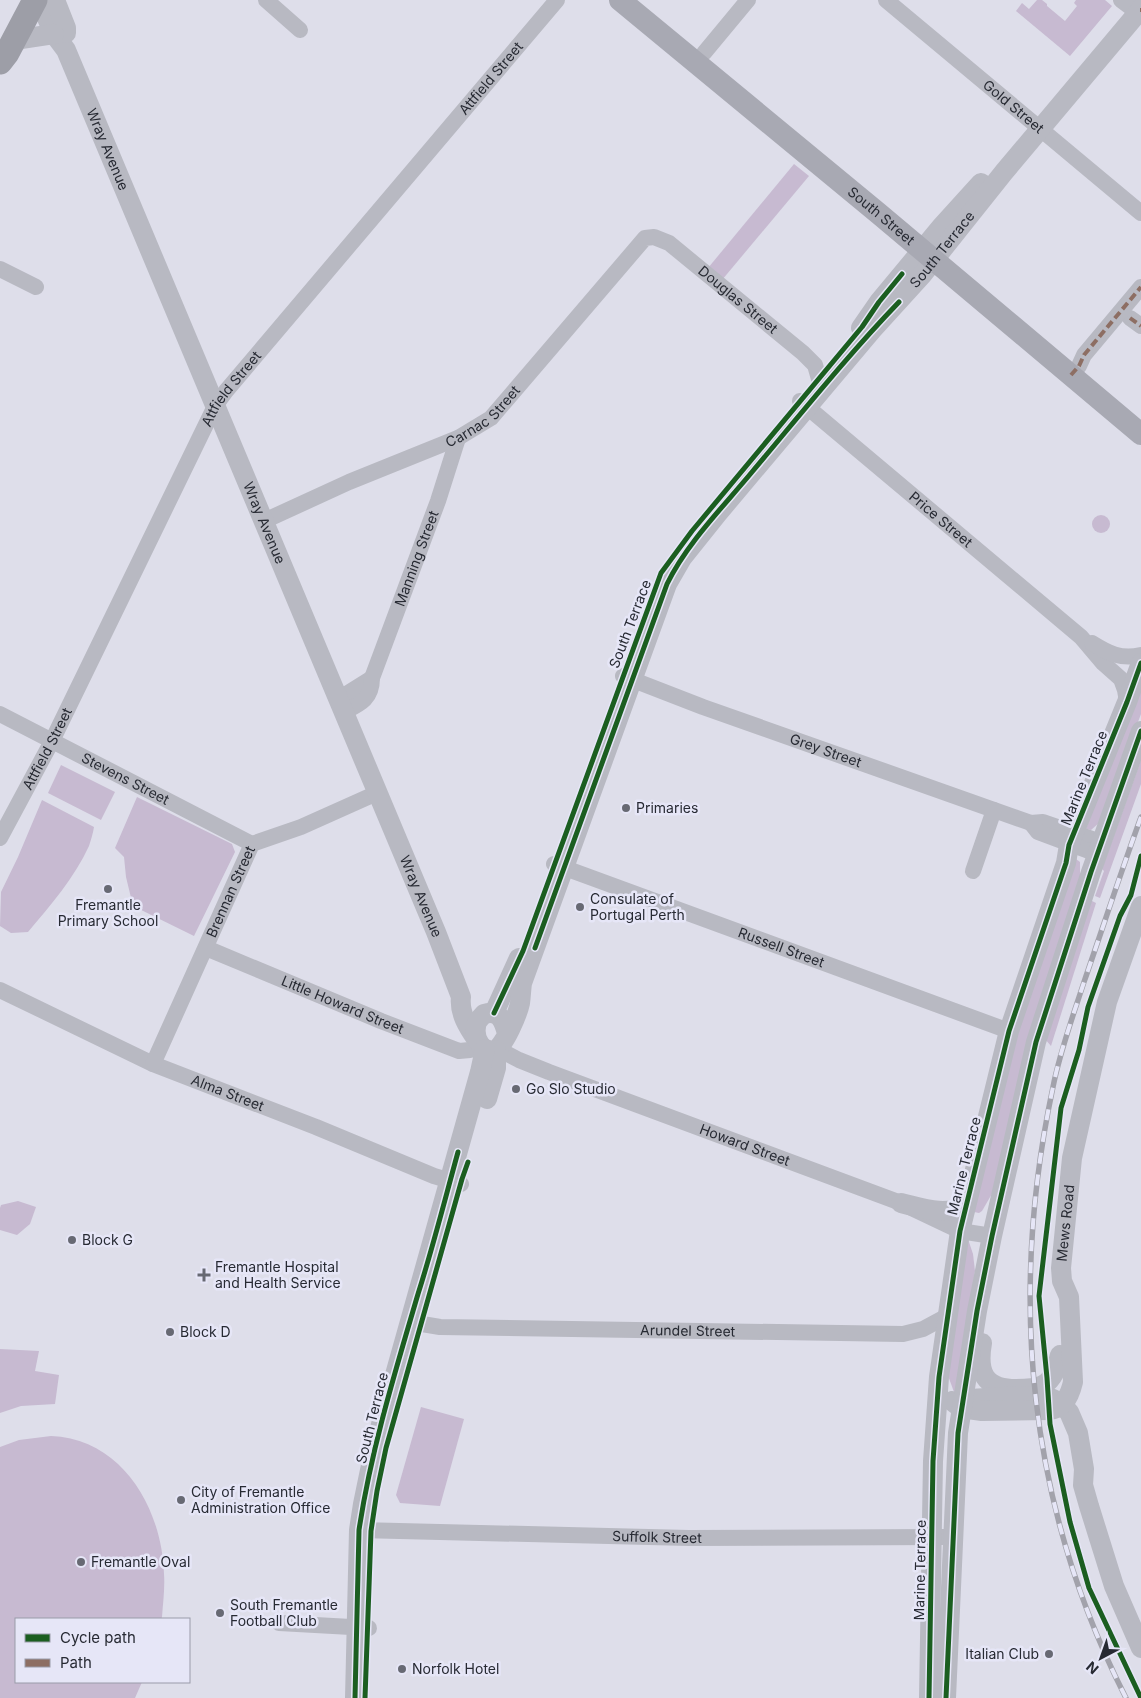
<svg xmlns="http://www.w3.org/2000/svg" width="1141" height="1698" viewBox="0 0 1141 1698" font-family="Inter,sans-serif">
<rect width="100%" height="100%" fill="#dedeea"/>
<g fill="#c7bad1">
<path d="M 1037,0 L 1042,0 L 1047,4 L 1047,6 L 1065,21 L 1077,6 L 1074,3 L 1076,0 L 1105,0 L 1112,6 L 1070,56 L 1016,11 L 1022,3 L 1029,9 Z"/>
<path d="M 794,164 L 809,176 L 722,280 L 708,268 Z"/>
<circle cx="1101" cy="524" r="9"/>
<path d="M 1141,671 L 1141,714 L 1100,822 L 1091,830 L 1086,829 Z"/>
<path d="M 1141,760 L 1141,784 L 1100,898 L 1095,896 L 1104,871 L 1102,869 Z"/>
<path d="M 61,765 L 115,792 L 101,820 L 48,793 Z"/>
<path d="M 137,797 L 232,844 L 235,852 L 194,936 L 133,906 L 126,877 L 124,857 L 115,848 Z"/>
<path d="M 42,800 L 94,827 C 93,833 91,840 89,846 C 75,877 50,906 28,932 L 11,933 L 0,926 L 1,892 L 18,857 Z"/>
<path d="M 1076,859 L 1080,862 L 1080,879 L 993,1192 L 982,1211 L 979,1213 L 974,1212 L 1012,1038 Z"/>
<path d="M 1088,899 L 1096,903 L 1051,1046 L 1045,1039 Z"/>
<path d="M 18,1201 L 36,1207 L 30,1224 L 17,1235 L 0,1230 L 0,1208 L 1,1205 Z"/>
<path d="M 968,1239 L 973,1254 L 975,1271 L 957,1392 L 954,1392 L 947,1373 Z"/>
<path d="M 0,1349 L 39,1351 L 35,1371 L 59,1375 L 55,1404 L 21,1406 L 0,1413 Z"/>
<path d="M 421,1407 L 464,1419 L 440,1506 L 400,1503 L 396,1495 Z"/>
<path d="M 51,1436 C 123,1439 162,1509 164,1574 C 165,1588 163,1603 162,1617 L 161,1619 L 16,1619 L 16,1682 L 142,1682 L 135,1698 L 0,1698 L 0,1447 L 19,1440 Z"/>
</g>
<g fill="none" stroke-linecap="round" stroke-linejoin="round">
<g stroke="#b8b9c2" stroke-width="16">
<path d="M 266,0 L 300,30"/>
<path id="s1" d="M 886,0 L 1141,213"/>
<path d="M 1121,0 L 1129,6 L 1141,10"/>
<path d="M 704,53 L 748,0"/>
<path d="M 0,269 L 36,287"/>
<path d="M 1130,318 L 1141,326"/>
<path d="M 1071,375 L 1079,366 L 1084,355 L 1141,287"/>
<path id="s2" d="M 800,401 L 1081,637 L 1103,663 L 1121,679 L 1125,690 L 1127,702"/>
<path id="s3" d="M 264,521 L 349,482 L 458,438 L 491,418 L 645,238 L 654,237 L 669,243 L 803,353 L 815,365 L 819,379"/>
<path d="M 1092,643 C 1108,653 1121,660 1141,655"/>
<path id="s4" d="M 623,676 L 703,707 L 1031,823 L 1043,822 L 1101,842"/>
<path d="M 337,698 L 348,693 L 372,678"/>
<path id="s5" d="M 344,712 C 360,704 372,699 372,678 L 438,501 L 458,438"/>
<path id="s6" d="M 0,714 L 252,844"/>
<path d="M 1031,823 L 1038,832 L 1097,854"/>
<path id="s7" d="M 0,838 L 52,741 L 215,406 L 226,391 L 557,0"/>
<path id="s8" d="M 554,864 L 1009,1031"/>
<path d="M 973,871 L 994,810"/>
<path id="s9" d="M 206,948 L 381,1021 L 459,1051 L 470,1050 L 480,1046"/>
<path id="s10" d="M 0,990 L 153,1064 L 316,1127 L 434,1176 L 461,1184"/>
<path id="s11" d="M 498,1049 L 519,1060 L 549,1072 L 901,1203 L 960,1231 L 992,1236"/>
<path id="s12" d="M 153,1064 L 252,844 L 301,827 L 377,793"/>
<path id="s13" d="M 422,1324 L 440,1327 L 903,1334 L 923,1329 L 949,1315"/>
<path id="s14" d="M 359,1530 L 689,1538 L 944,1537"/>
<path d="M 279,1623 L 369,1628"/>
</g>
<g stroke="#b8b9c2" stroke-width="20">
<path id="s15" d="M 39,0 L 54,34 L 66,50 L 436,932 L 461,997 C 459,1013 468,1027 477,1040"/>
<path d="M 55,0 L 66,28 L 66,33"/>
<path d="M 11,45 L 21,39 L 54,34"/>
<path d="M 861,328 L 879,302 L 942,226 L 981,183"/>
<path d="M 494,1013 L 519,958"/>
<path id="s16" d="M 507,1034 C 504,1021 499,1009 484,1014 C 481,1017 476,1022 476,1027 C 474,1038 482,1054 495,1050 C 504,1047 518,1013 520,1003 C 521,996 521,990 522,983 L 667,584 L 682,558 L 718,513 L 872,330 L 922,275 L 1004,172 L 1141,9"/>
<path d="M 487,1099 L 496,1068 L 496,1050"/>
<path d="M 901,1203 C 922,1208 946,1217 966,1205"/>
<path d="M 982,1343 C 977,1372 984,1389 1016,1389 C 1025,1389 1036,1389 1043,1385 C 1054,1379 1057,1367 1060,1355"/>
<path d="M 970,1399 L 1019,1396 L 1048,1397 L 1055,1400 L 1069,1412 L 1078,1433 L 1084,1469 L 1083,1485 L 1089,1506 L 1114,1586 L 1141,1648"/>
<path id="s17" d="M 952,1401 L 961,1408 L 982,1411 L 1049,1410 C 1064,1409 1070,1395 1073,1382 L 1069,1297 L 1062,1281 L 1061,1268 L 1072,1158 L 1107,1002 L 1141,906"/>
<path d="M 355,1698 L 359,1530 L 363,1504 L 375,1446 L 480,1072 L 485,1049"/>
<path d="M 929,1698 L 933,1461 L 939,1377 L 960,1231 L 1009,1031 L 1066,863 L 1069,845 L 1127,702 L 1141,663"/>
<path d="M 946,1698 L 958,1433 L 977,1311 L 992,1236 L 1036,1042 L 1091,872 L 1141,731"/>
</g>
<path stroke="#a8a9b3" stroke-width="22" id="s18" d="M 620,0 L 878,213 L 1141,434"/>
<path stroke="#9d9ea7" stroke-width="25" d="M 0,62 L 7,53 L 35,0"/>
<g stroke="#a2a2ab" stroke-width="5.5">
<path id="rail" d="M 1126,1698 C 1028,1505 1008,1298 1053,1087 C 1060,1051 1073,1016 1084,982 C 1103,927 1121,872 1141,817"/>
</g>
<use href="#rail" stroke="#e6e6f7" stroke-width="4" stroke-dasharray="11" stroke-linecap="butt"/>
<g stroke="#8d6e63" stroke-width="4" stroke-dasharray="8 4" stroke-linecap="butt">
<path d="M 1140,10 L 1141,10"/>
<path d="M 1130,318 L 1141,326"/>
<path d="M 1071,375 L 1079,366 L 1084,355 L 1141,287"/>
</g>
<g stroke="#e6e6f7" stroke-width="8">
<g id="cycleway">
<path d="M 1141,856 L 1131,895 L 1120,916 L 1088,1007 L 1079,1050 L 1061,1108 L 1039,1296 L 1047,1378 L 1050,1424 L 1070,1522 L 1089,1588 L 1141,1698"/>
<path d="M 535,948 L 667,584 C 687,543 723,507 752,472 C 800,415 847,356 899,302"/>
<path d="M 494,1013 L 523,951 L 661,573 L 692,531 L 862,327 L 879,302 L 902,274"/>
<path d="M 355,1698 L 359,1530 C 371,1450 395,1372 418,1294 C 433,1247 445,1199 458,1152"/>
<path d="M 365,1698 L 371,1531 L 377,1491 L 386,1448 L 462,1179 L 468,1162"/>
<path d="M 929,1698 L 933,1461 L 939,1377 L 960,1231 L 1009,1031 L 1066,863 L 1069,845 L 1127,702 L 1141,663"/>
<path d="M 946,1698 L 958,1433 L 977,1311 L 992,1236 L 1036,1042 L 1091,872 L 1141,731"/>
</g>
</g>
<use href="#cycleway" stroke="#1b5e20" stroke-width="5"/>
</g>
<g fill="#676973" stroke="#e6e6f7" stroke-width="2">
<circle cx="626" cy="808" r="5"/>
<circle cx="108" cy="889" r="5"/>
<circle cx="580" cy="907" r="5"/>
<circle cx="516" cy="1089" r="5"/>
<circle cx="72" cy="1240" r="5"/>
<path d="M201.5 1267.5h5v5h5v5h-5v5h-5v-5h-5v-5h5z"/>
<circle cx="170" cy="1332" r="5"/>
<circle cx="181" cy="1500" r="5"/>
<circle cx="81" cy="1562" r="5"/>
<circle cx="220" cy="1613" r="5"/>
<circle cx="1049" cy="1654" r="5"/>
<circle cx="402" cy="1669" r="5"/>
</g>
<g text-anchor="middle" stroke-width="5" stroke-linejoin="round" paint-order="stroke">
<g font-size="14" fill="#272a33" stroke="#e6e6f7">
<text dy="5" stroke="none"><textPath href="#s7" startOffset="911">Attfield Street</textPath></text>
<text dy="5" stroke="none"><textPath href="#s1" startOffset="166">Gold Street</textPath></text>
<text dy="5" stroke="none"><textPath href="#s15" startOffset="165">Wray Avenue</textPath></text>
<text dy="5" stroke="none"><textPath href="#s18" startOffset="339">South Street</textPath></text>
<text dy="5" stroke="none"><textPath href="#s16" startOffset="1019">South Terrace</textPath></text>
<text dy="5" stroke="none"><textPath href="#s3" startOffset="601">Douglas Street</textPath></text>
<text dy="5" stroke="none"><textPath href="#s7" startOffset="506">Attfield Street</textPath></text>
<text dy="5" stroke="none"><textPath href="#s3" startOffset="244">Carnac Street</textPath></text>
<text dy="5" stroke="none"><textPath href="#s2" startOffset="184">Price Street</textPath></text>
<text dy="5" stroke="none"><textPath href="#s15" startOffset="570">Wray Avenue</textPath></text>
<text dy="5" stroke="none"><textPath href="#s5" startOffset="175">Manning Street</textPath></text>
<text transform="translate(630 624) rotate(-69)" y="5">South Terrace</text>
<text dy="5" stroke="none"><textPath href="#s7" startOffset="101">Attfield Street</textPath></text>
<text dy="5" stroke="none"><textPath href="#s4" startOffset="216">Grey Street</textPath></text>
<text transform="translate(1084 778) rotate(-68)" y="5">Marine Terrace</text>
<text dy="5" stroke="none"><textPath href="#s6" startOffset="141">Stevens Street</textPath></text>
<text dy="5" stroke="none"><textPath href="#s12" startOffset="189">Brennan Street</textPath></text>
<text dy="5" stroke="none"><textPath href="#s15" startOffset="975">Wray Avenue</textPath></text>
<text dy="5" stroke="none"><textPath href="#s8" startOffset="242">Russell Street</textPath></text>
<text dy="5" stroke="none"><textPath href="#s9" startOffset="148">Little Howard Street</textPath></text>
<text dy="5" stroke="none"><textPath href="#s10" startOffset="250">Alma Street</textPath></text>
<text dy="5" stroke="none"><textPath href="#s11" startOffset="265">Howard Street</textPath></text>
<text transform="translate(964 1166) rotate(-76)" y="5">Marine Terrace</text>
<text dy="5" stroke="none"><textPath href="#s17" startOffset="300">Mews Road</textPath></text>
<text dy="5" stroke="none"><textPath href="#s13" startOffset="266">Arundel Street</textPath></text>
<text transform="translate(372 1418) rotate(-76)" y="5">South Terrace</text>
<text dy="5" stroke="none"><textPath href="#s14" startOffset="298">Suffolk Street</textPath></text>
<text transform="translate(920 1570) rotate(-89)" y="5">Marine Terrace</text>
</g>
<g font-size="14" fill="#272a33" stroke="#e6e6f7" text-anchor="start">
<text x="636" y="813">Primaries</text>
<text x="590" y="904">Consulate of<tspan x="590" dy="16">Portugal Perth</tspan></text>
<text x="108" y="910" text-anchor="middle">Fremantle<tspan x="108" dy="16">Primary School</tspan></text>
<text x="526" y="1094">Go Slo Studio</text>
<text x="82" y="1245">Block G</text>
<text x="215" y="1272">Fremantle Hospital<tspan x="215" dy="16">and Health Service</tspan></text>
<text x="180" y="1337">Block D</text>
<text x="191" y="1497">City of Fremantle<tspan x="191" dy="16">Administration Office</tspan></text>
<text x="91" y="1567">Fremantle Oval</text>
<text x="230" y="1610">South Fremantle<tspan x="230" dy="16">Football Club</tspan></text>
<text x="1039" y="1659" text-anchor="end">Italian Club</text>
<text x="412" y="1674">Norfolk Hotel</text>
</g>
</g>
<rect x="15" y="1618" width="175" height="65" fill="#e6e6f7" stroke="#9a9ba9"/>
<rect x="25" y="1634" width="25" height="8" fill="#1b5e20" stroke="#9a9ba9"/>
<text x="60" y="1643" font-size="15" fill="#272a33">Cycle path</text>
<rect x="25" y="1659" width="25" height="8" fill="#8d6e63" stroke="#9a9ba9"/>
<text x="60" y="1668" font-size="15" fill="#272a33">Path</text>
<g transform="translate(1101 1658) rotate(221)" stroke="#e6e6f7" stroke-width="4" paint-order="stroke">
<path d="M0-4L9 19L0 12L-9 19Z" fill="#272a33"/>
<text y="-8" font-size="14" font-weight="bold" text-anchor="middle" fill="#272a33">N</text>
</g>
</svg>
